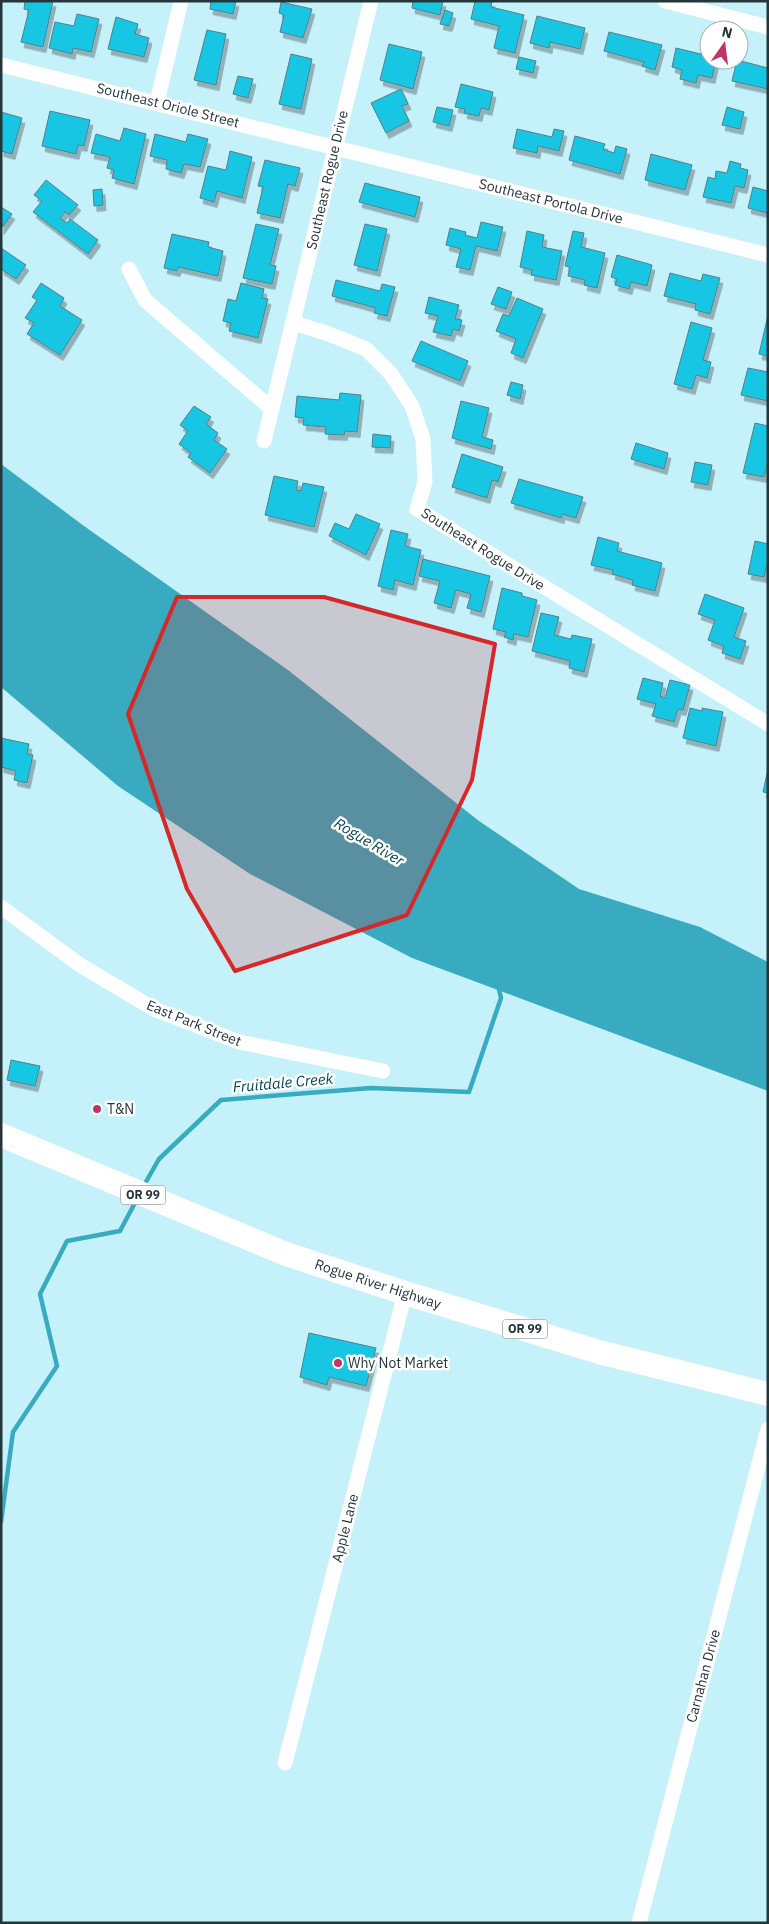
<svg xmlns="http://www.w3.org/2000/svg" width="769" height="1924" viewBox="0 0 769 1924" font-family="'IBM Plex Sans',sans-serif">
<defs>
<filter id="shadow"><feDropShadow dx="3" dy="5.5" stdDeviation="0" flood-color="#0004"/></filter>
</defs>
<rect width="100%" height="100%" fill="#c5f1fb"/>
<path fill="#39abc1" d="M 1,464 L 84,526 L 288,670 L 479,821 L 579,889 L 700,927 L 768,962 L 768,1091 L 412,958 L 250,874 L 118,786 L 1,687 Z"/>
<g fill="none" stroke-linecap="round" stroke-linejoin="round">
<g stroke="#39abc1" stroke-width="4.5">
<path d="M 143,1187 L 159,1159 L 221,1100 L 371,1088 L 469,1092 L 501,998 L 498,985"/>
<path d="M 1,1522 L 13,1432 L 57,1366 L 40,1294 L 67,1241 L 120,1231 L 137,1199"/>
</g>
</g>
<g fill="#19c6e2" stroke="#557e87" filter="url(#shadow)">
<path d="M 25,1 L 53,1 L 43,47 L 21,42 L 29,10 L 24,9 Z"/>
<path d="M 211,1 L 236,1 L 233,14 L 210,9 Z"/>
<path d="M 413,1 L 443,1 L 440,15 L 412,8 Z"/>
<path d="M 475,1 L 492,1 L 491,7 L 524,15 L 515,53 L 494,48 L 499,26 L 471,19 Z"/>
<path d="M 281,2 L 312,9 L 303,38 L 280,32 L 284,15 L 279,13 Z"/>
<path d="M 445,10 L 453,13 L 449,26 L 440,24 Z"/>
<path d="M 77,14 L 99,19 L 91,52 L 73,48 L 72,54 L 49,48 L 55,22 L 74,26 Z"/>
<path d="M 537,16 L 585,28 L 580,49 L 550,42 L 549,48 L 530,43 Z"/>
<path d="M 116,17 L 138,24 L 135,34 L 149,38 L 144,57 L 108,49 Z"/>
<path d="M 207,30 L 226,34 L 216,85 L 194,80 Z"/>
<path d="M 609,32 L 662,45 L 655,70 L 642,66 L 644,62 L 604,51 Z"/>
<path d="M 389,44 L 422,52 L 413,89 L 380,80 Z"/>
<path d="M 676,48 L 709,56 L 709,60 L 716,60 L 712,78 L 698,75 L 696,83 L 680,79 L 682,70 L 672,67 Z"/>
<path d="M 291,54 L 312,59 L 301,109 L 279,104 Z"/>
<path d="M 519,57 L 536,61 L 533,73 L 516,69 Z"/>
<path d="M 737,60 L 768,68 L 768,89 L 732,81 Z"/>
<path d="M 238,76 L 253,79 L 248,98 L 233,94 Z"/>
<path d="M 461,84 L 493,92 L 489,110 L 481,108 L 479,116 L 464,113 L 465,109 L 455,107 Z"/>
<path d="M 401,89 L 408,104 L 402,106 L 409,121 L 386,133 L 371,103 Z"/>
<path d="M 437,107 L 453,110 L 449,126 L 433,122 Z"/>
<path d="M 727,107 L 744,112 L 740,129 L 722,125 Z"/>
<path d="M 50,111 L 90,120 L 84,146 L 78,145 L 76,154 L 42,146 Z"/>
<path d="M 1,112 L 22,118 L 12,154 L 1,151 Z"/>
<path d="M 124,128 L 146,134 L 134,184 L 112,178 L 114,170 L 107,168 L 110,157 L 91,153 L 96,134 L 120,141 Z"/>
<path d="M 517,129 L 552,137 L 554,129 L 564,131 L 559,151 L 538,146 L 537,153 L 513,148 Z"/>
<path d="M 155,134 L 186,142 L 188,134 L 208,139 L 200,167 L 184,164 L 181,173 L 166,169 L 167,160 L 150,156 Z"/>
<path d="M 575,136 L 605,144 L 603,149 L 614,153 L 616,146 L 627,149 L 620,174 L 569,160 Z"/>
<path d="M 230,151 L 252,157 L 242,198 L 217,191 L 214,202 L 200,198 L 208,166 L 226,170 Z"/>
<path d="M 651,154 L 692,165 L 685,190 L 645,180 Z"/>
<path d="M 265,160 L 300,168 L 295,186 L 288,184 L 280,218 L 257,213 L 263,187 L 258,186 Z"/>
<path d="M 730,161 L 741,164 L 740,168 L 748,170 L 744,188 L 735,186 L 731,203 L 703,197 L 708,177 L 715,179 L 716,171 L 727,173 Z"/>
<path d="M 46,180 L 78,205 L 69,215 L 65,212 L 60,218 L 67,223 L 70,219 L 98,240 L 88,254 L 33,212 L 42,201 L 34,195 Z"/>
<path d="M 365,183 L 420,197 L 415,217 L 359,202 Z"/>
<path d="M 753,187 L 768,191 L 768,213 L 748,208 Z"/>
<path d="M 102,189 L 103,205 L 94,206 L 93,190 Z"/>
<path d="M 1,207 L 12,214 L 1,229 Z"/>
<path d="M 481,222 L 503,227 L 497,251 L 476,246 L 470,270 L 456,267 L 461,249 L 446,245 L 450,228 L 466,232 L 465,235 L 477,238 Z"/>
<path d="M 256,224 L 279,229 L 270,265 L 276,266 L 272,284 L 243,278 Z"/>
<path d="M 365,224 L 387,229 L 377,271 L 354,265 Z"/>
<path d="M 527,231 L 544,235 L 542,247 L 562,251 L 556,280 L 531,275 L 532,270 L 520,267 Z"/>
<path d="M 573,231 L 584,233 L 581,247 L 605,253 L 597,288 L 584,285 L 585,280 L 568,276 L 570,267 L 565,266 Z"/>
<path d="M 172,234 L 209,242 L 208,247 L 223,251 L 218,276 L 178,267 L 177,271 L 164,268 Z"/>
<path d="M 1,248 L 26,265 L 16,279 L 1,269 Z"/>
<path d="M 617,255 L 652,265 L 647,286 L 631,282 L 629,289 L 615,285 L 617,279 L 611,277 Z"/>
<path d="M 670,273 L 701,281 L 703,274 L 720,278 L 710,314 L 695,310 L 696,304 L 664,296 Z"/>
<path d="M 336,280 L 380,291 L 382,284 L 395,287 L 387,316 L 374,313 L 376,308 L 332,296 Z"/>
<path d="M 41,283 L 64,298 L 60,306 L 82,320 L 60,355 L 27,334 L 34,323 L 25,318 L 37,300 L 32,297 Z"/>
<path d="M 241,283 L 264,289 L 262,298 L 268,299 L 258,338 L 229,331 L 231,323 L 223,321 L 228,299 L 236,301 Z"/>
<path d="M 498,287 L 512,292 L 506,309 L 491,304 Z"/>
<path d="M 429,297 L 459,305 L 455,319 L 462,320 L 459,331 L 453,329 L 451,336 L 433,332 L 438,316 L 425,313 Z"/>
<path d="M 517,298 L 543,309 L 523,358 L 511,353 L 516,339 L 496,331 L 503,314 L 509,316 Z"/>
<path d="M 768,315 L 768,356 L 759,354 Z"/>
<path d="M 691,322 L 712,328 L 703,360 L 711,362 L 707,378 L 696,375 L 692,389 L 674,384 Z"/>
<path d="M 421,341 L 468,361 L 460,381 L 412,361 Z"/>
<path d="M 748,368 L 768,372 L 768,401 L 741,395 Z"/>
<path d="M 511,382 L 523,385 L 520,399 L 507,395 Z"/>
<path d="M 340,393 L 361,395 L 357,432 L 345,431 L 344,435 L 325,434 L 326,427 L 303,425 L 304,418 L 295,417 L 297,396 L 339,400 Z"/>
<path d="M 461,401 L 489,408 L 482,437 L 493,440 L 491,449 L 452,438 Z"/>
<path d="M 194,406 L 211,417 L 206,424 L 218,433 L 214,440 L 227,449 L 210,473 L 188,457 L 191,453 L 179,444 L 188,431 L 180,425 Z"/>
<path d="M 755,423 L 768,426 L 768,461 L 764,477 L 743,473 Z"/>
<path d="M 373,434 L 391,436 L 390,448 L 372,447 Z"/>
<path d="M 636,443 L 668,453 L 664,469 L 631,459 Z"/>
<path d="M 462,454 L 503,467 L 498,482 L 492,480 L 487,498 L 452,487 Z"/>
<path d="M 695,462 L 712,465 L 708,485 L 691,482 Z"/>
<path d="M 274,476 L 298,481 L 296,490 L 301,491 L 303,483 L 324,487 L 314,527 L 265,515 Z"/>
<path d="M 519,479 L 583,497 L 576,518 L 562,514 L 561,518 L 511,503 Z"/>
<path d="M 356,514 L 380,524 L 366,555 L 329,536 L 335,523 L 349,529 Z"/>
<path d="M 391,530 L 408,534 L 405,546 L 421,550 L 413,585 L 395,580 L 393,590 L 378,586 Z"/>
<path d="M 598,537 L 619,543 L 617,551 L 662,563 L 655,591 L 632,585 L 633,580 L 612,574 L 613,570 L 591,565 Z"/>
<path d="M 755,541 L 768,544 L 768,561 L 764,577 L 748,574 Z"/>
<path d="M 423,559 L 490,576 L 481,612 L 467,608 L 471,594 L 456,590 L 451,608 L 434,603 L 440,581 L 419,576 Z"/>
<path d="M 502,588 L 522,593 L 522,596 L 537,600 L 528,637 L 514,634 L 513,640 L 504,637 L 506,632 L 493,629 Z"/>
<path d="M 705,594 L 744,608 L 734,637 L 746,641 L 740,659 L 722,653 L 724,646 L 708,640 L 715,620 L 698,614 Z"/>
<path d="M 541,613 L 559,617 L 554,635 L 571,639 L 572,635 L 592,639 L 584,672 L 569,668 L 570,661 L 532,651 Z"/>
<path d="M 643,678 L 663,683 L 660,696 L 665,698 L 670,680 L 690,685 L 683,710 L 678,709 L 674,722 L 652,716 L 656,704 L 637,699 Z"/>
<path d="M 690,708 L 702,711 L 702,708 L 723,712 L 716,746 L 683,738 Z"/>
<path d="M 1,738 L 29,744 L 27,754 L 33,755 L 27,783 L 14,780 L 16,771 L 1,767 Z"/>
<path d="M 768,769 L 768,793 L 763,792 Z"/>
<path d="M 11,1060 L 40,1066 L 35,1086 L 7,1080 Z"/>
<path d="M 309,1333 L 376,1348 L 366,1386 L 329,1377 L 327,1385 L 300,1377 Z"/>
</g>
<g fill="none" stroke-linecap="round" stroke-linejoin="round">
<g stroke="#fff" stroke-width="15">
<path d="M 665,1 L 768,27"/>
<path d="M 1,65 L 768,255"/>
<path d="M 157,102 L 181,1"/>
<path d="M 129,269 L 145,300 L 272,409"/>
<path d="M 294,323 L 329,334 L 366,349 L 391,374 L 412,406 L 423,439 L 425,482 L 417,509 L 768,724"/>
<path d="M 264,441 L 371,1"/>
<path d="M 1,907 L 80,965 L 154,1009 L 239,1042 L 383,1071"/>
<path d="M 285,1763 L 405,1293"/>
<path d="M 639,1923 L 768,1429"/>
</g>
<path stroke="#fff" stroke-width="24" d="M 1,1135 L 286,1254 L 405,1293 L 599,1352 L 768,1394"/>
</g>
<path fill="#d62828" fill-opacity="0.2" stroke="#d62828" stroke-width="4" stroke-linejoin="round" d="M 177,597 L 324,597 L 495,644 L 472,780 L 407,915 L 235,971 L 187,889 L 128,714 Z"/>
<g fill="#c03467" stroke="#fff" stroke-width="2">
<circle cx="97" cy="1109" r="5"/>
<circle cx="338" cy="1363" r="5"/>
</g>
<g text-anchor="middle" stroke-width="5" stroke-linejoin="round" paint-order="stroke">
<g fill="#fff" stroke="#667275" stroke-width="1">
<rect x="120.5" y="1185.5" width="45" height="19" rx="4"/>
<rect x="502.5" y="1319.5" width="45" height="19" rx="4"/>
</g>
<g font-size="12" font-weight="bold" fill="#25363a">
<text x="143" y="1199">OR 99</text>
<text x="525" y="1333">OR 99</text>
</g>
<g font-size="14" fill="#25363a" stroke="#fff">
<text transform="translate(168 105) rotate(14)" y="5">Southeast Oriole Street</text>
<text transform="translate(327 180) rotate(-77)" y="5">Southeast Rogue Drive</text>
<text transform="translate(551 201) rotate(14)" y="5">Southeast Portola Drive</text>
<text transform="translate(483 549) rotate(32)" y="5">Southeast Rogue Drive</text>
<text transform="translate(194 1023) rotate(22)" y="5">East Park Street</text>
<text transform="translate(378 1284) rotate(18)" y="5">Rogue River Highway</text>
<text transform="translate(345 1528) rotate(-76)" y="5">Apple Lane</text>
<text transform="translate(703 1676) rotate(-75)" y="5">Carnahan Drive</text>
</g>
<g font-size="14" fill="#25363a" stroke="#fff" text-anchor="start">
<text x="107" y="1114">T&amp;N</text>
<text x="348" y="1368">Why Not Market</text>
</g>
<g font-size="15" font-style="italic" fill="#004652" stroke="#fff">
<text transform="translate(369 842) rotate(31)" y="5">Rogue River</text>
<text transform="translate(283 1083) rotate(-5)" y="5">Fruitdale Creek</text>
</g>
</g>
<rect width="769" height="1924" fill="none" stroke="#25363a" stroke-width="5"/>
<g transform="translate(724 45) rotate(14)"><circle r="24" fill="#ffffff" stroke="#a8afb0"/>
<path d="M0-4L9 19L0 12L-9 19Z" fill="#c03467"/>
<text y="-8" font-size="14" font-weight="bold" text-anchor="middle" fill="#25363a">N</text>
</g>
</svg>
